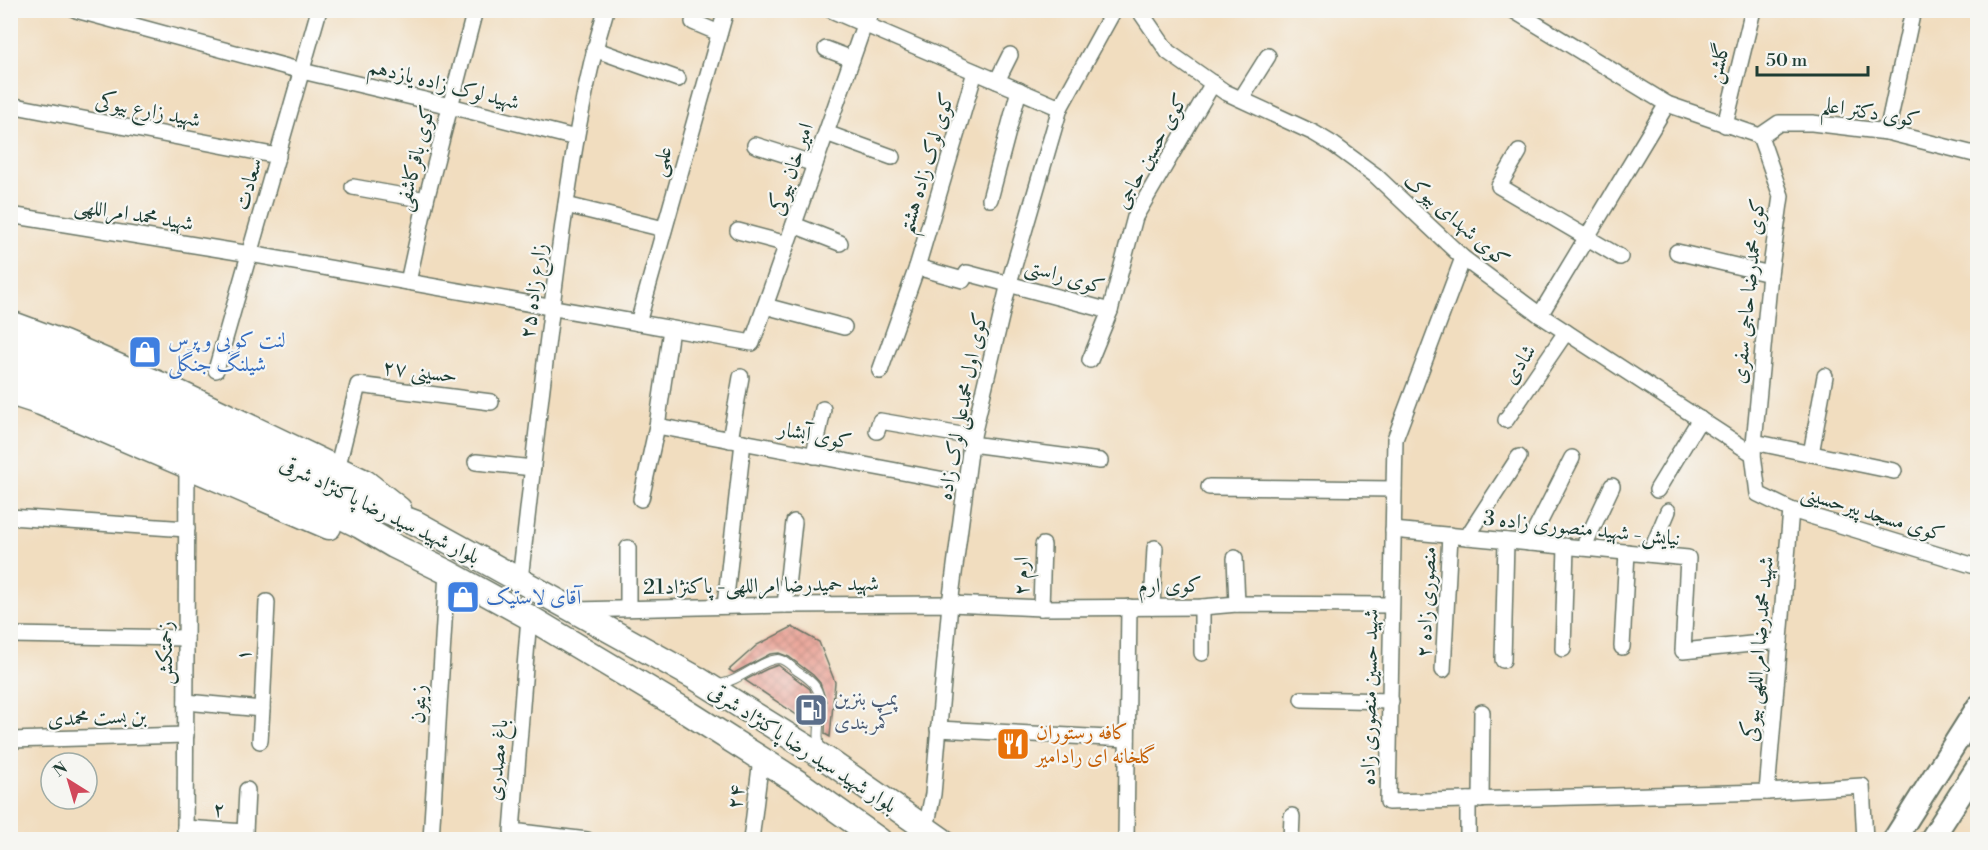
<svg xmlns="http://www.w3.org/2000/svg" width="1988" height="850" viewBox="0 0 1988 850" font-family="'Libre Bodoni',Amiri,serif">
<defs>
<pattern id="building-cross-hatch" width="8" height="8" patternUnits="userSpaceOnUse" patternTransform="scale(1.5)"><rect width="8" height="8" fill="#e89587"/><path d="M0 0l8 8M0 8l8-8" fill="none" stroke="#bb7b6f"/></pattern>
</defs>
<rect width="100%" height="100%" fill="#f6f6f2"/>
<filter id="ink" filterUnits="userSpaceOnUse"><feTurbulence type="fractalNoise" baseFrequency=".0167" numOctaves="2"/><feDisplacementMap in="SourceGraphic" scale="12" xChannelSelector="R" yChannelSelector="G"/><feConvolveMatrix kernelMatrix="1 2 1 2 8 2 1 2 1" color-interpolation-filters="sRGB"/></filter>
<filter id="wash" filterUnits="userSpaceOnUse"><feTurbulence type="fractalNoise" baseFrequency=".008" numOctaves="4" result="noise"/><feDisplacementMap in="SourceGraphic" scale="24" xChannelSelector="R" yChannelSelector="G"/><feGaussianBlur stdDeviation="1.35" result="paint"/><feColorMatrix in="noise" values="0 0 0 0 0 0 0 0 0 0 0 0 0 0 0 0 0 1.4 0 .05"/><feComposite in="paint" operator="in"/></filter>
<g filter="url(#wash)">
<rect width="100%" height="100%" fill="#f1ddbf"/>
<g id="blocks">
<g fill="url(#building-cross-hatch)">
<path d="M 792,627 L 819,642 L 835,682 L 830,737 L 825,734 L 826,701 L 820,683 L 813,675 L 789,657 L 779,653 L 770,654 L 734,673 L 729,670 L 757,645 Z"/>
<path d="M 778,665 L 810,689 L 814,702 L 813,726 L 745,680 L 767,669 Z"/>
</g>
</g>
</g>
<g filter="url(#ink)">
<use href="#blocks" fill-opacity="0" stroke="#687565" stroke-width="1.5"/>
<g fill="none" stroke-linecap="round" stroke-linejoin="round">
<g stroke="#687565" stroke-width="10">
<path id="service" d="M 718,684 C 740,682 760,660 778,659 C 785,659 792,667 797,671 C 803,675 811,680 815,686 C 828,706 813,730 821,750"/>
</g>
<g stroke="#687565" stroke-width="18">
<g id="minor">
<path d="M 76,10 L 302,71 L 450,106 L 576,138"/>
<path d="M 831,10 L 1060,108"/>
<path d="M 1139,10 L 1168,52 L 1225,92 L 1314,133 L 1334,145 L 1375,175 L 1463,258 L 1540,315 L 1753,454 L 1758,494 L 1791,510 L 1978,567"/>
<path d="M 1513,10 L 1667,104 L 1760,136"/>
<path d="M 693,22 L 719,33"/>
<path d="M 594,49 L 678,79"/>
<path d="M 826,49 L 852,59"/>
<path d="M 997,81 L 1010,55"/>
<path d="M 1241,99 L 1268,56"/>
<path d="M 10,105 L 278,156"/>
<path d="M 1725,125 L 1753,10"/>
<path d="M 1887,132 L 1913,10"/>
<path d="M 826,133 L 892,157"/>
<path d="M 1760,136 L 1779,123 L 1812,123 L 1887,132 L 1978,155"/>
<path d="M 755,145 L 815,164"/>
<path d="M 1519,152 L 1499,186 L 1620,257"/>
<path d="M 353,187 L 426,200"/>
<path d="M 990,199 L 1019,90"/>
<path d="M 566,205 L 664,229"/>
<path d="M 10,215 L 250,254 L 752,343 L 864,25 L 873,10"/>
<path d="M 794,225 L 840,243"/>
<path d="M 738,231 L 787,244"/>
<path d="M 1677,252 L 1770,274"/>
<path d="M 1463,258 L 1395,439 L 1388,802 L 1767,792 L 1862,786 L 1865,840"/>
<path d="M 917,267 L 975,72"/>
<path d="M 408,282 L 426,200 L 475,10"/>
<path d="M 765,306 L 844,327"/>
<path d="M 1540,315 L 1667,104"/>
<path d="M 638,323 L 726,10"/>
<path d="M 1090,360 L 1110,311 L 1135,217 L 1213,83"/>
<path d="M 216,370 L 319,10"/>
<path d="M 880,371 L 917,267 L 963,280 L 967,273 L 1110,311"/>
<path d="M 1506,420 L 1566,332"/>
<path d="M 657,426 L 966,484"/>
<path d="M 877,431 L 880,421 L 973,437"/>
<path d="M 730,440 L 741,377"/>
<path d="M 1754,442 L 1894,471"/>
<path d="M 971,444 L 1100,461"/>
<path d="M 1753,454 L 1770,274 L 1781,196 L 1760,136"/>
<path d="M 1811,454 L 1825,376"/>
<path d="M 814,456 L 823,409"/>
<path d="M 476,462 L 533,468"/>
<path d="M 337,469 L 358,385 L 491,402"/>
<path d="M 1209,487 L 1394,489"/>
<path d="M 1657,490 L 1700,419"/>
<path d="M 641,499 L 657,426 L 671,329"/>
<path d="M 10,517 L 187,529"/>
<path d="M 1393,530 L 1688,558 L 1683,651 L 1780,641"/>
<path d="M 1467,537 L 1519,457"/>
<path d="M 1529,543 L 1572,458"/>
<path d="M 1583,548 L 1612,486"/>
<path d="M 1650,554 L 1668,511"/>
<path d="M 1235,558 L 1237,604"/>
<path d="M 520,580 C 533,466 545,352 561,238 C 572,161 583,85 606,10"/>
<path d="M 785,605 L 794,522"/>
<path d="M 725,606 L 743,442"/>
<path d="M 1152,607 L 1155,548"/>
<path d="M 628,608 L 628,548"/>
<path d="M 1041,608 L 1043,545"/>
<path d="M 576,610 L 785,605 L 950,604 L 1041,608 L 1202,607 L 1237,604 L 1391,605"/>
<path d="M 529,617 L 512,831 L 587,840"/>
<path d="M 10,635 L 186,638"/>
<path d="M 1622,647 L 1627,552"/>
<path d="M 1563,649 L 1566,546"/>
<path d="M 1202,653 L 1202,607"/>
<path d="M 1503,660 L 1506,541"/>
<path d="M 1443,670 L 1450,535"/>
<path d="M 1302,699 L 1391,701"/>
<path d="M 186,702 L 262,709 L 260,741"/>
<path d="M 262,709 L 267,602"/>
<path d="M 938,729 L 1127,739"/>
<path d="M 10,740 L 186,735"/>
<path d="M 1767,792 L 1791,510"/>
<path d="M 1468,800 L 1468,840"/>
<path d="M 1481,800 L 1482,712"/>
<path d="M 185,828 L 245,832 L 247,790"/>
<path d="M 926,828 L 933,794 L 950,604 L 971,444 L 1009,283 L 1060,108 L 1114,10"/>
<path d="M 185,840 L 187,467"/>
<path d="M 431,840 L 447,572"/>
<path d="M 751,840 L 761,759"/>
<path d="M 1126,840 L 1129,607"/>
<path d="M 1291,840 L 1292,816"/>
</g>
</g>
<g stroke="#687565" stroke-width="26">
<g id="secondary">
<path d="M 1894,840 L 1978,707"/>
<path d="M 1931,840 L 1978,767"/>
</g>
</g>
<g stroke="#687565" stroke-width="27">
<g id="primary">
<path d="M 10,323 L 64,343 L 169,388 L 365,482 L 399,509"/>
<path d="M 15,347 L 200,422 L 368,505 L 416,523 L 696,678 L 829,761 L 942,840"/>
<path d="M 10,369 L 187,441 L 360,526 L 394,546 L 447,572 L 529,617 L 681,708 L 802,785 L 879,840"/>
<path d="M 10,393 L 41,403 L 329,527"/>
</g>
</g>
<use href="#service" stroke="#fff" stroke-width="8"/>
<use href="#minor" stroke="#fff" stroke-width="15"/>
<use href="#secondary" stroke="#fff" stroke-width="22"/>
<use href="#primary" stroke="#fff" stroke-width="24"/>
</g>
</g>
<defs>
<g id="shop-square" transform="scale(1.725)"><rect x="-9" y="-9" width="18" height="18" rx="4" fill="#3f7fe0" stroke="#f6f6f2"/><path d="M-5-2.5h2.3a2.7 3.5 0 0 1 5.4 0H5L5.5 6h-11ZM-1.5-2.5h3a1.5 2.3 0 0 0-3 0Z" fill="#fff"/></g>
<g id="fuel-square" transform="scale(1.725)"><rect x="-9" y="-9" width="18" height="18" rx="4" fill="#5c6f8a" stroke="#f6f6f2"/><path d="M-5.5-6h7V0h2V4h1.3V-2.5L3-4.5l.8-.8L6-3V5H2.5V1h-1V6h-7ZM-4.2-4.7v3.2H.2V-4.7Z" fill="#fff"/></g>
<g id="restaurant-square" transform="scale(1.725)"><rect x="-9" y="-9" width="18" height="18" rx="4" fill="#e8710a" stroke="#f6f6f2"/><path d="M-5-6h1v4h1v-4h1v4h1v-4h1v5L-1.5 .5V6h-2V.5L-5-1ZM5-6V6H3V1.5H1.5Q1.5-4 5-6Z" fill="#fff"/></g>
</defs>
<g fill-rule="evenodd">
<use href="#shop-square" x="145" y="352"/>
<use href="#shop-square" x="463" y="597"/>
<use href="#fuel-square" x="811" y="710"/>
<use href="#restaurant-square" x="1013" y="744"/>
</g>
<g text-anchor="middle" stroke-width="4.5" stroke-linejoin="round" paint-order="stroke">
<g font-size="21" fill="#1f3d34" stroke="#f6f6f2">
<text transform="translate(1718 63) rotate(-77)" y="7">گلشن</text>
<text transform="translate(444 84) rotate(14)" y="7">شهید لوک زاده یازدهم</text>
<text transform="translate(148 110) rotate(11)" y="7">شهید زارع بیوکی</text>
<text transform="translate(1871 112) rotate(9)" y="7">کوی دکتر اعلم</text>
<text transform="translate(1151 151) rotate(-61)" y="7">کوی حسین حاجی</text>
<text transform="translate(415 158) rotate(-76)" y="7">کوی باقرکاشفی</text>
<text transform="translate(661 161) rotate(-74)" y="7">علمی</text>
<text transform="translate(926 163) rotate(-73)" y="7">کوی لوک زاده هشتم</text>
<text transform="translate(791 169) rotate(-71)" y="7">امیر خان بیوکی</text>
<text transform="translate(248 184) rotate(-74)" y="7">سعادت</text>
<text transform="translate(134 214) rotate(9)" y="7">شهید محمد امراللهی</text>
<text transform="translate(1457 220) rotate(41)" y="7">کوی شهدای بیوک</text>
<text transform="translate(1065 276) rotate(16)" y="7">کوی راستی</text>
<text transform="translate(533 291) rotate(-82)" y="7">زارع زاده ۲۵</text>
<text transform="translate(1748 291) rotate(-84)" y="7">کوی محمدرضا حاجی سفری</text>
<text transform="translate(1519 364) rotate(-56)" y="7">شادی</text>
<text transform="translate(420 371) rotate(7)" y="7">حسینی ۲۷</text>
<text transform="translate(962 406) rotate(-79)" y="7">کوی اول محمدعلی لوک زاده</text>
<text transform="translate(815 435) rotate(11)" y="7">کوی آبشار</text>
<text transform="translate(380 510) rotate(26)" y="7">بلوار شهید سید رضا پاکنژاد شرقی</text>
<text transform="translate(1873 513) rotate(17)" y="7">کوی مسجد پیرحسینی</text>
<text transform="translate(1582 528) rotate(6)" y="7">نیایش- شهید منصوری زاده 3</text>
<text transform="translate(1021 576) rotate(-89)" y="7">ارم ۲</text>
<text transform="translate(761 585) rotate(-1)" y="7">شهید حمیدرضا امراللهی- پاکنژاد21</text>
<text transform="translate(1170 585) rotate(-1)" y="7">کوی ارم</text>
<text transform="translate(1426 602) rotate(-87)" y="7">منصوری زاده ۲</text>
<text transform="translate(1758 649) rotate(-85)" y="7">شهید محمدرضا امراللهی بیوکی</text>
<text transform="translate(165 653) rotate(-90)" y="7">زحمتکش</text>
<text transform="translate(243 655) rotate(-87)" y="7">۱</text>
<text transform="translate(1369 697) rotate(-89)" y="7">شهید حسین منصوری زاده</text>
<text transform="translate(418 704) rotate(-87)" y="7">زیتون</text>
<text transform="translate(97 717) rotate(-2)" y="7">بن بست محمدی</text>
<text transform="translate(803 748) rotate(33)" y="7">بلوار شهید سید رضا پاکنژاد شرقی</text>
<text transform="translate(497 760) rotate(-85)" y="7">باغ مصدری</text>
<text transform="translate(735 797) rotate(-83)" y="7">۲۴</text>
<text transform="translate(219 809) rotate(4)" y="7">۲</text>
</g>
<g font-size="21" fill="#366cbe" stroke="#f6f6f2" text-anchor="start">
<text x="168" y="347">لنت کوبی و پرس<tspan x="168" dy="24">شیلنگ‌ جنگلی</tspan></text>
<text x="486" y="604">آقای لاستیک</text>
</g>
<g font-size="21" fill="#4e5e75" stroke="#f6f6f2" text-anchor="start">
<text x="834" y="705">پمپ بنزین<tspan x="834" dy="24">کمربندی</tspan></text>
</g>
<g font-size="21" fill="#c56008" stroke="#f6f6f2" text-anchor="start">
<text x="1036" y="739">کافه رستوران<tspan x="1036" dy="24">گلخانه ای رادامیر</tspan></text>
</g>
</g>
<rect width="1988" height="850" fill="none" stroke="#f6f6f2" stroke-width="36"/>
<g transform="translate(69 781) rotate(323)"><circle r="28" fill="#f6f6f2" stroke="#a0aca6" stroke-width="1.5"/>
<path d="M0-4.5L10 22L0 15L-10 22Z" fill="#d1495b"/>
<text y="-9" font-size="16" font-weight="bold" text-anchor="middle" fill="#1f3d34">N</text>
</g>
<path d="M1757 66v9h111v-9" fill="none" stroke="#1f3d34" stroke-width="3"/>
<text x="1766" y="66" font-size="18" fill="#1f3d34" stroke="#f6f6f2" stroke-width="4.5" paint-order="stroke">50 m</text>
</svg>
